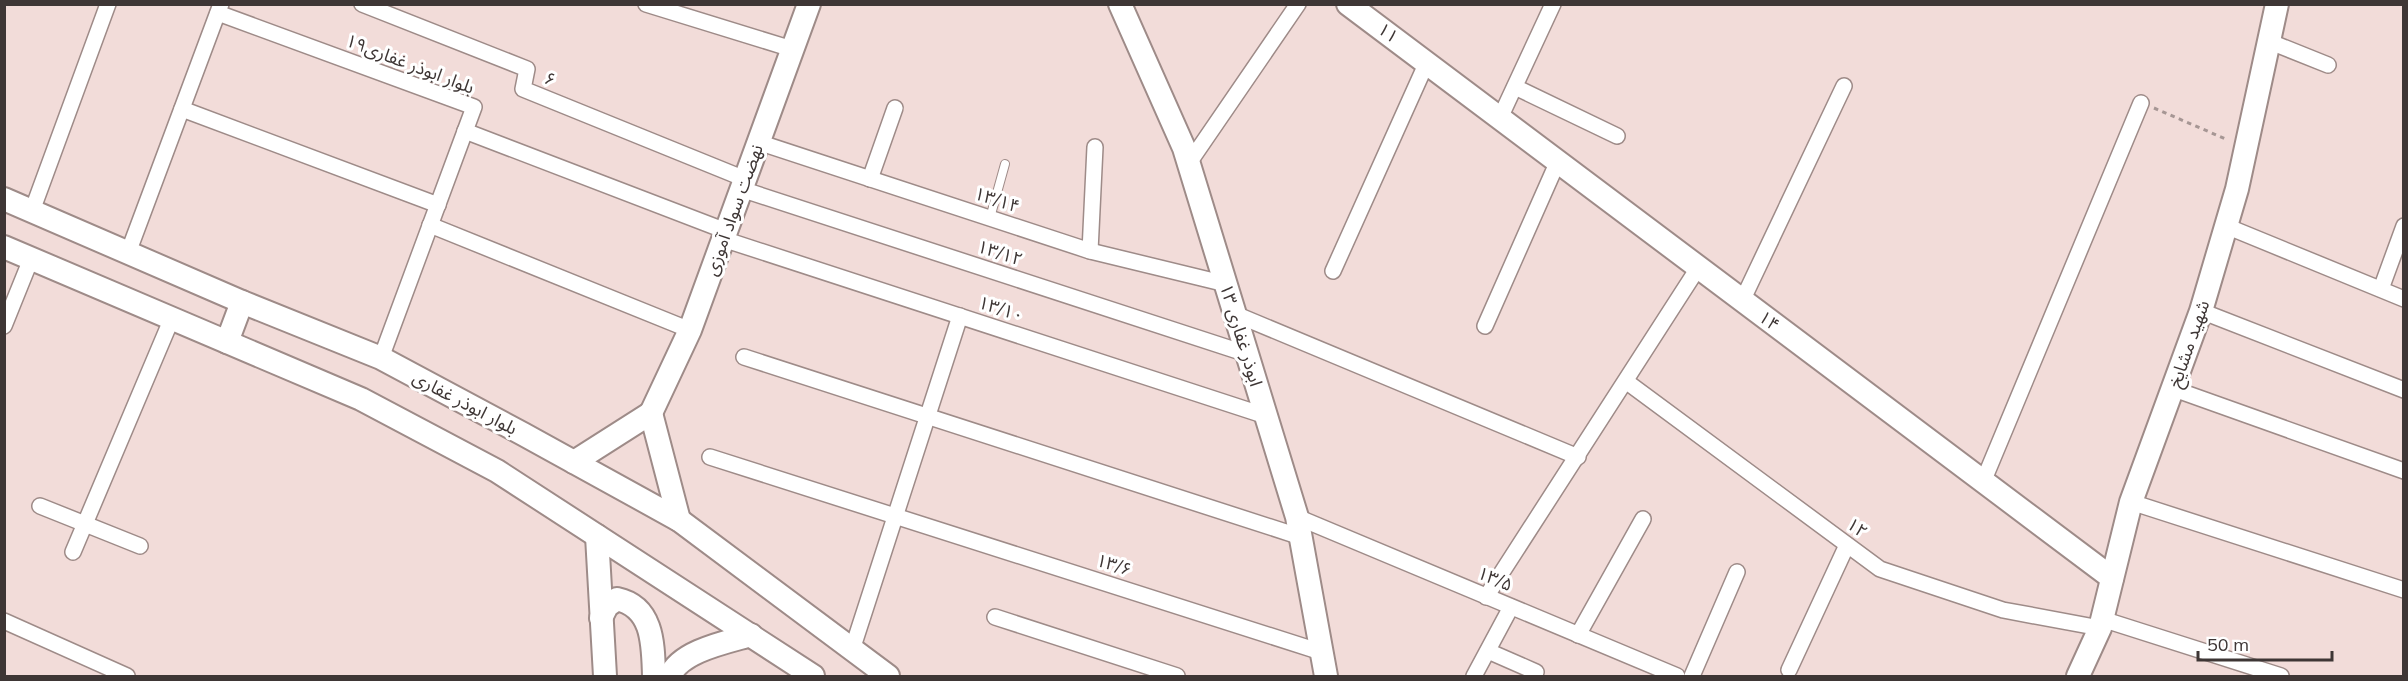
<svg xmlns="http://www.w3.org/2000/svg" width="2408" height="681" viewBox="0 0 2408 681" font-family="Mulish,'Noto Sans Arabic',sans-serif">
<rect width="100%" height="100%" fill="#f2dcd9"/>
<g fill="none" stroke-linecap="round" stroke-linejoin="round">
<g stroke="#9e8b88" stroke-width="10">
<path id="lane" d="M 990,218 L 1005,164"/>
</g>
<g stroke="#9e8b88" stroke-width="18">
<g id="street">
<path d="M 362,4 L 527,69 L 523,89 L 745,179"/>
<path d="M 646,4 L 792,49"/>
<path d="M 218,13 L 474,107 L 381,358"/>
<path d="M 2268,41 L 2328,65"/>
<path d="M 1515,87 L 1617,136"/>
<path d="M 182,109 L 438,205"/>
<path d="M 1500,118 L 1553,4"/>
<path d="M 465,131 L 726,231"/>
<path d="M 758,142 L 1090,251 L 1226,284"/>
<path d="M 1189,163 L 1298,4"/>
<path d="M 870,179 L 895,108"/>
<path d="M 741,189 L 1247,354"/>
<path d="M 32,211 L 108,4"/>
<path d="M 430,225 L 690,330"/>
<path d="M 2226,226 L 2404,299"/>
<path d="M 723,239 L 1266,416"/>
<path d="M 1090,251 L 1095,147"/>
<path d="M 128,253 L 221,4"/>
<path d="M 1333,271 L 1427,62"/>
<path d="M 2381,289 L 2404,226"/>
<path d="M 1742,301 L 1844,86"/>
<path d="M 2201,311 L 2404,390"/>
<path d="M 1235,314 L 1578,457"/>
<path d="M 4,326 L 31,259"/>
<path d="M 1485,326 L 1558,161"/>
<path d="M 744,357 L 1301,537"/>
<path d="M 1627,382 L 1880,569 L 2003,610 L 2100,628"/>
<path d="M 2174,389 L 2404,471"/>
<path d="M 710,457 L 1321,652"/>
<path d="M 1983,482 L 2141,103"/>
<path d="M 2131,502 L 2404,590"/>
<path d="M 40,506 L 140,546"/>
<path d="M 1297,517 L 1677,676"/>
<path d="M 73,552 L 172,318"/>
<path d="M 1486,597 L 1698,268"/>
<path d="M 995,617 L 1177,676"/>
<path d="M 2102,619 L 2281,676"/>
<path d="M 4,621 L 127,676"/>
<path d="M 1578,635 L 1643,519"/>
<path d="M 852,650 L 960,316"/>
<path d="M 1488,651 L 1536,672"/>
<path d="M 1789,670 L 1847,545"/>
<path d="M 1474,676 L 1511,607"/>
<path d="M 1692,676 L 1737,572"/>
</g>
</g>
<g stroke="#9e8b88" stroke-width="26">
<g id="secondary">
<path d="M 1120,4 L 1184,148 L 1297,517 L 1326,676"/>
<path d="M 1348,4 L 2112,578"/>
<path d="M 4,199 L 242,302 L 381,358 L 523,434 L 679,520 L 888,676"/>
<path d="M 4,247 L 361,399 L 497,471 L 813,676"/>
<path d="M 227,342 L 242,302"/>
<path d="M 651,413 L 690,330 L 809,4"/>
<path d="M 651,413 L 679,520"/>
<path d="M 574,462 L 651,413"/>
<path d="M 597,536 L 605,676"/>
<path d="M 601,618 L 607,606 L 617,599 C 654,607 653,646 654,676"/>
<path d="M 670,676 C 680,651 727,642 751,635"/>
<path d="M 2078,676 L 2100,628 L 2131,502 L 2201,311 L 2237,189 L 2277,4"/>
</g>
</g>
<path stroke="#a69694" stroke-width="3" stroke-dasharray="4.5 4.5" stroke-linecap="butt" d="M 2154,108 L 2228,140"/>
<use href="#lane" stroke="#fff" stroke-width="8"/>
<use href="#street" stroke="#fff" stroke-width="15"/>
<use href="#secondary" stroke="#fff" stroke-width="22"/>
</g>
<g text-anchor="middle" stroke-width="6" stroke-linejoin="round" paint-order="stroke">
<g font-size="18" fill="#3e3635" stroke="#fff">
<text transform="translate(1388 33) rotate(36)" y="6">۱۱</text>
<text transform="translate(410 64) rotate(21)" y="6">بلوار ابوذر غفاری۱۹</text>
<text transform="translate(550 79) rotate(22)" y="6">۶</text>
<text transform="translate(997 200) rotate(18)" y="6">۱۳/۱۴</text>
<text transform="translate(734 210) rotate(-70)" y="6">نهضت سواد آموزی</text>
<text transform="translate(1000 253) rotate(18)" y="6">۱۳/۱۲</text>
<text transform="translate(1001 309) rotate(18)" y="6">۱۳/۱۰</text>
<text transform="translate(1769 321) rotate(37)" y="6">۱۴</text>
<text transform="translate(1241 335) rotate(73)" y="6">۱۳ ابوذر غفاری</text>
<text transform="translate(2189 344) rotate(-71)" y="6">شهید مشایخ</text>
<text transform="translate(465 403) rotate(28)" y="6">بلوار ابوذر غفاری</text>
<text transform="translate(1857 528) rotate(36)" y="6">۱۲</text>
<text transform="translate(1114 565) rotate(18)" y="6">۱۳/۶</text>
<text transform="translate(1495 579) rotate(23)" y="6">۱۳/۵</text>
</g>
</g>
<rect width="2408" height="681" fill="none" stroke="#3e3635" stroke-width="12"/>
<path d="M2198 651v9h134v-9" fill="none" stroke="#3e3635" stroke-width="3"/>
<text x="2207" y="651" font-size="18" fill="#3e3635" stroke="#ffffff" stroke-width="4.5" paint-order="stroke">50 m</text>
</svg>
